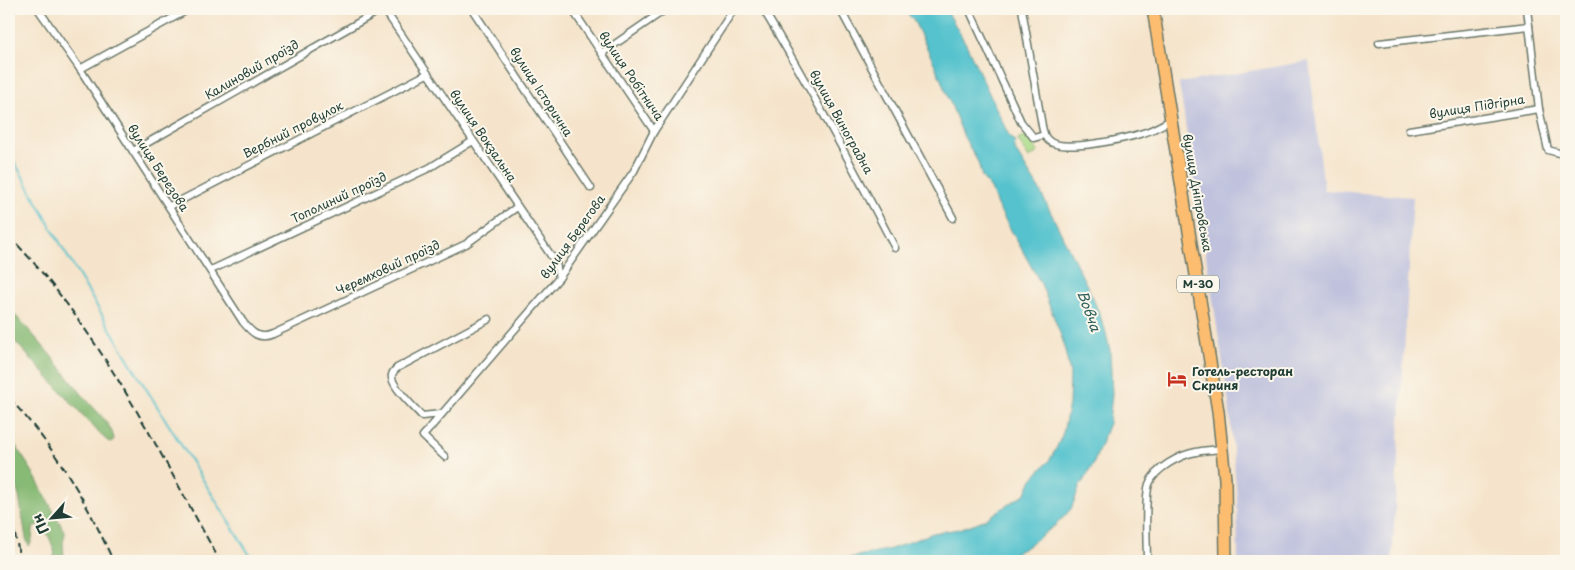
<svg xmlns="http://www.w3.org/2000/svg" width="1575" height="570" viewBox="0 0 1575 570" font-family="'Playpen Sans',sans-serif">
<rect width="100%" height="100%" fill="#fbf7ec"/>
<filter id="ink" filterUnits="userSpaceOnUse"><feTurbulence type="fractalNoise" baseFrequency=".02" numOctaves="2"/><feDisplacementMap in="SourceGraphic" scale="10" xChannelSelector="R" yChannelSelector="G"/><feConvolveMatrix kernelMatrix="1 2 1 2 8 2 1 2 1" color-interpolation-filters="sRGB"/></filter>
<filter id="wash" filterUnits="userSpaceOnUse"><feTurbulence type="fractalNoise" baseFrequency=".0096" numOctaves="4" result="noise"/><feDisplacementMap in="SourceGraphic" scale="20" xChannelSelector="R" yChannelSelector="G"/><feGaussianBlur stdDeviation="1.12" result="paint"/><feColorMatrix in="noise" values="0 0 0 0 0 0 0 0 0 0 0 0 0 0 0 0 0 1.4 0 .05"/><feComposite in="paint" operator="in"/></filter>
<g filter="url(#wash)">
<rect width="100%" height="100%" fill="#f5e4cb"/>
<path fill="#c0c2dd" d="M 1309,61 L 1324,190 L 1413,197 L 1392,561 L 1238,561 L 1237,497 L 1229,404 L 1179,83 Z"/>
<path fill="#aada87" stroke="#648c5e" d="M 1027,134 L 1038,152 L 1029,158 L 1018,140 Z"/>
<g fill="#87ba74" stroke="#537c54">
<path d="M 9,309 C 36,336 61,368 85,398 C 95,410 112,424 114,439 L 112,442 L 109,442 L 102,436 L 9,335 Z"/>
<path d="M 12,440 L 32,471 L 65,533 L 63,543 L 64,557 L 58,561 L 47,561 L 53,558 L 55,554 C 52,543 47,526 35,525 C 31,532 34,539 29,546 L 26,538 L 19,496 L 9,466 L 9,441 Z"/>
</g>
<path fill="#55c2cd" stroke="#3a8080" d="M 902,9 L 946,9 L 966,44 L 1010,138 L 1015,141 L 1014,145 L 1016,152 L 1039,189 L 1057,225 L 1093,298 L 1105,329 L 1110,350 L 1112,394 L 1109,423 L 1093,465 L 1080,486 L 1071,509 L 1057,524 L 1025,548 L 1006,557 L 994,561 L 834,561 L 891,549 L 933,533 L 959,529 L 976,523 L 986,519 L 1026,493 L 1032,479 L 1049,461 L 1056,449 L 1063,433 L 1069,404 L 1070,374 L 1063,341 L 1041,284 L 997,205 L 991,189 L 982,177 L 978,162 L 964,137 L 935,65 L 913,19 Z"/>
<g fill="none" stroke-linecap="round" stroke-linejoin="round">
<path stroke="#55c2cd" stroke-width="2" d="M 9,152 L 69,259 L 137,374 L 251,557"/>
</g>
</g>
<g filter="url(#ink)">
<g fill="none" stroke-linecap="round" stroke-linejoin="round">
<g stroke="#6a7769" stroke-width="9">
<g id="minor">
<path d="M 38,9 L 80,69 L 243,322 C 252,333 259,340 273,334 L 466,244 L 517,207"/>
<path d="M 384,9 L 556,263 L 559,278"/>
<path d="M 472,9 L 591,188"/>
<path d="M 572,9 L 654,131"/>
<path d="M 763,9 C 810,87 853,167 895,248"/>
<path d="M 840,9 L 953,218"/>
<path d="M 969,9 L 1021,122 L 1034,138 L 1044,135"/>
<path d="M 1022,9 L 1042,126 C 1043,131 1044,137 1048,140 C 1061,154 1129,138 1146,132 C 1155,129 1163,124 1171,120"/>
<path d="M 1379,43 L 1529,26"/>
<path d="M 602,53 L 666,9"/>
<path d="M 80,69 L 189,9"/>
<path d="M 1539,109 L 1548,150 L 1566,155"/>
<path d="M 1409,130 L 1539,109 L 1527,9"/>
<path d="M 133,151 L 382,9"/>
<path d="M 170,206 L 427,74"/>
<path d="M 211,270 L 429,168 L 473,141"/>
<path d="M 441,414 L 422,416 C 415,408 394,389 392,378 C 391,373 394,371 397,368 L 489,319"/>
<path d="M 445,457 L 423,436 L 559,278 L 634,171 L 654,131 L 734,9"/>
<path d="M 1147,561 C 1147,542 1144,500 1149,484 C 1155,468 1180,455 1196,452 C 1204,450 1214,450 1223,449"/>
</g>
</g>
<g stroke="#6a7769" stroke-width="14">
<path id="trunk" d="M 1153,9 L 1218,411 L 1225,479 L 1226,561"/>
</g>
<use href="#minor" stroke="#fff" stroke-width="6"/>
<use href="#trunk" stroke="#fcbd6f" stroke-width="11"/>
<g stroke="#1f3d34" stroke-width="2" stroke-dasharray="8 4" stroke-linecap="butt">
<path d="M 9,236 C 100,329 157,449 220,561"/>
<path d="M 9,398 C 54,446 87,501 113,561"/>
<path d="M 9,509 L 18,548 L 19,561"/>
</g>
</g>
</g>
<defs>
<g id="hotel-bare" transform="scale(1.5)"><path d="M-6-4.5h1.5V1H6V5H4.5V3h-9V5H-6ZM-4 0a1.8 1.8 0 1 1 3.6 0ZM.5 0V-2.5h3Q6-2.5 6 0Z" fill="#c8321e" stroke="#fbf7ec" stroke-width="2.5" paint-order="stroke"/></g>
</defs>
<g fill-rule="evenodd">
<use href="#hotel-bare" x="1177" y="379"/>
</g>
<g text-anchor="middle" stroke-width="4" stroke-linejoin="round" paint-order="stroke">
<rect fill="#fbf7ec" stroke="#61756b" stroke-width="1" x="1177" y="275.5" width="42" height="17" rx="4"/>
<g font-size="11" font-weight="bold" fill="#1f3d34">
<text x="1198" y="288">М-30</text>
</g>
<g font-size="12" fill="#1f3d34" stroke="#fbf7ec">
<text transform="translate(252 70) rotate(-30)" y="4">Калиновий проїзд</text>
<text transform="translate(631 76) rotate(56)" y="4">вулиця Робітнича</text>
<text transform="translate(541 92) rotate(57)" y="4">вулиця Історична</text>
<text transform="translate(1477 107) rotate(-9)" y="4">вулиця Підгірна</text>
<text transform="translate(841 122) rotate(61)" y="4">вулиця Виноградна</text>
<text transform="translate(293 130) rotate(-27)" y="4">Вербний провулок</text>
<text transform="translate(483 136) rotate(56)" y="4">вулиця Вокзальна</text>
<text transform="translate(158 168) rotate(57)" y="4">вулиця Березова</text>
<text transform="translate(1197 193) rotate(80)" y="4">вулиця Дніпровська</text>
<text transform="translate(339 198) rotate(-25)" y="4">Тополиний проїзд</text>
<text transform="translate(573 237) rotate(-54)" y="4">вулиця Берегова</text>
<text transform="translate(388 268) rotate(-25)" y="4">Черемховий проїзд</text>
</g>
<g font-size="12" font-weight="bold" fill="#1f3d34" stroke="#fbf7ec" text-anchor="start">
<text x="1192" y="376">Готель-ресторан<tspan x="1192" dy="14">Скриня</tspan></text>
</g>
<g font-size="14" font-style="italic" fill="#2c5e5a" stroke="#fbf7ec">
<text transform="translate(1089 311) rotate(70)" y="5">Вовча</text>
</g>
</g>
<rect width="1575" height="570" fill="none" stroke="#fbf7ec" stroke-width="30"/>
<g transform="translate(52 518) rotate(243)" stroke="#fbf7ec" stroke-width="4" paint-order="stroke">
<path d="M0-4L9 19L0 12L-9 19Z" fill="#1f3d34"/>
<text y="-8" font-size="14" font-weight="bold" text-anchor="middle" fill="#1f3d34">Пн</text>
</g>
</svg>
